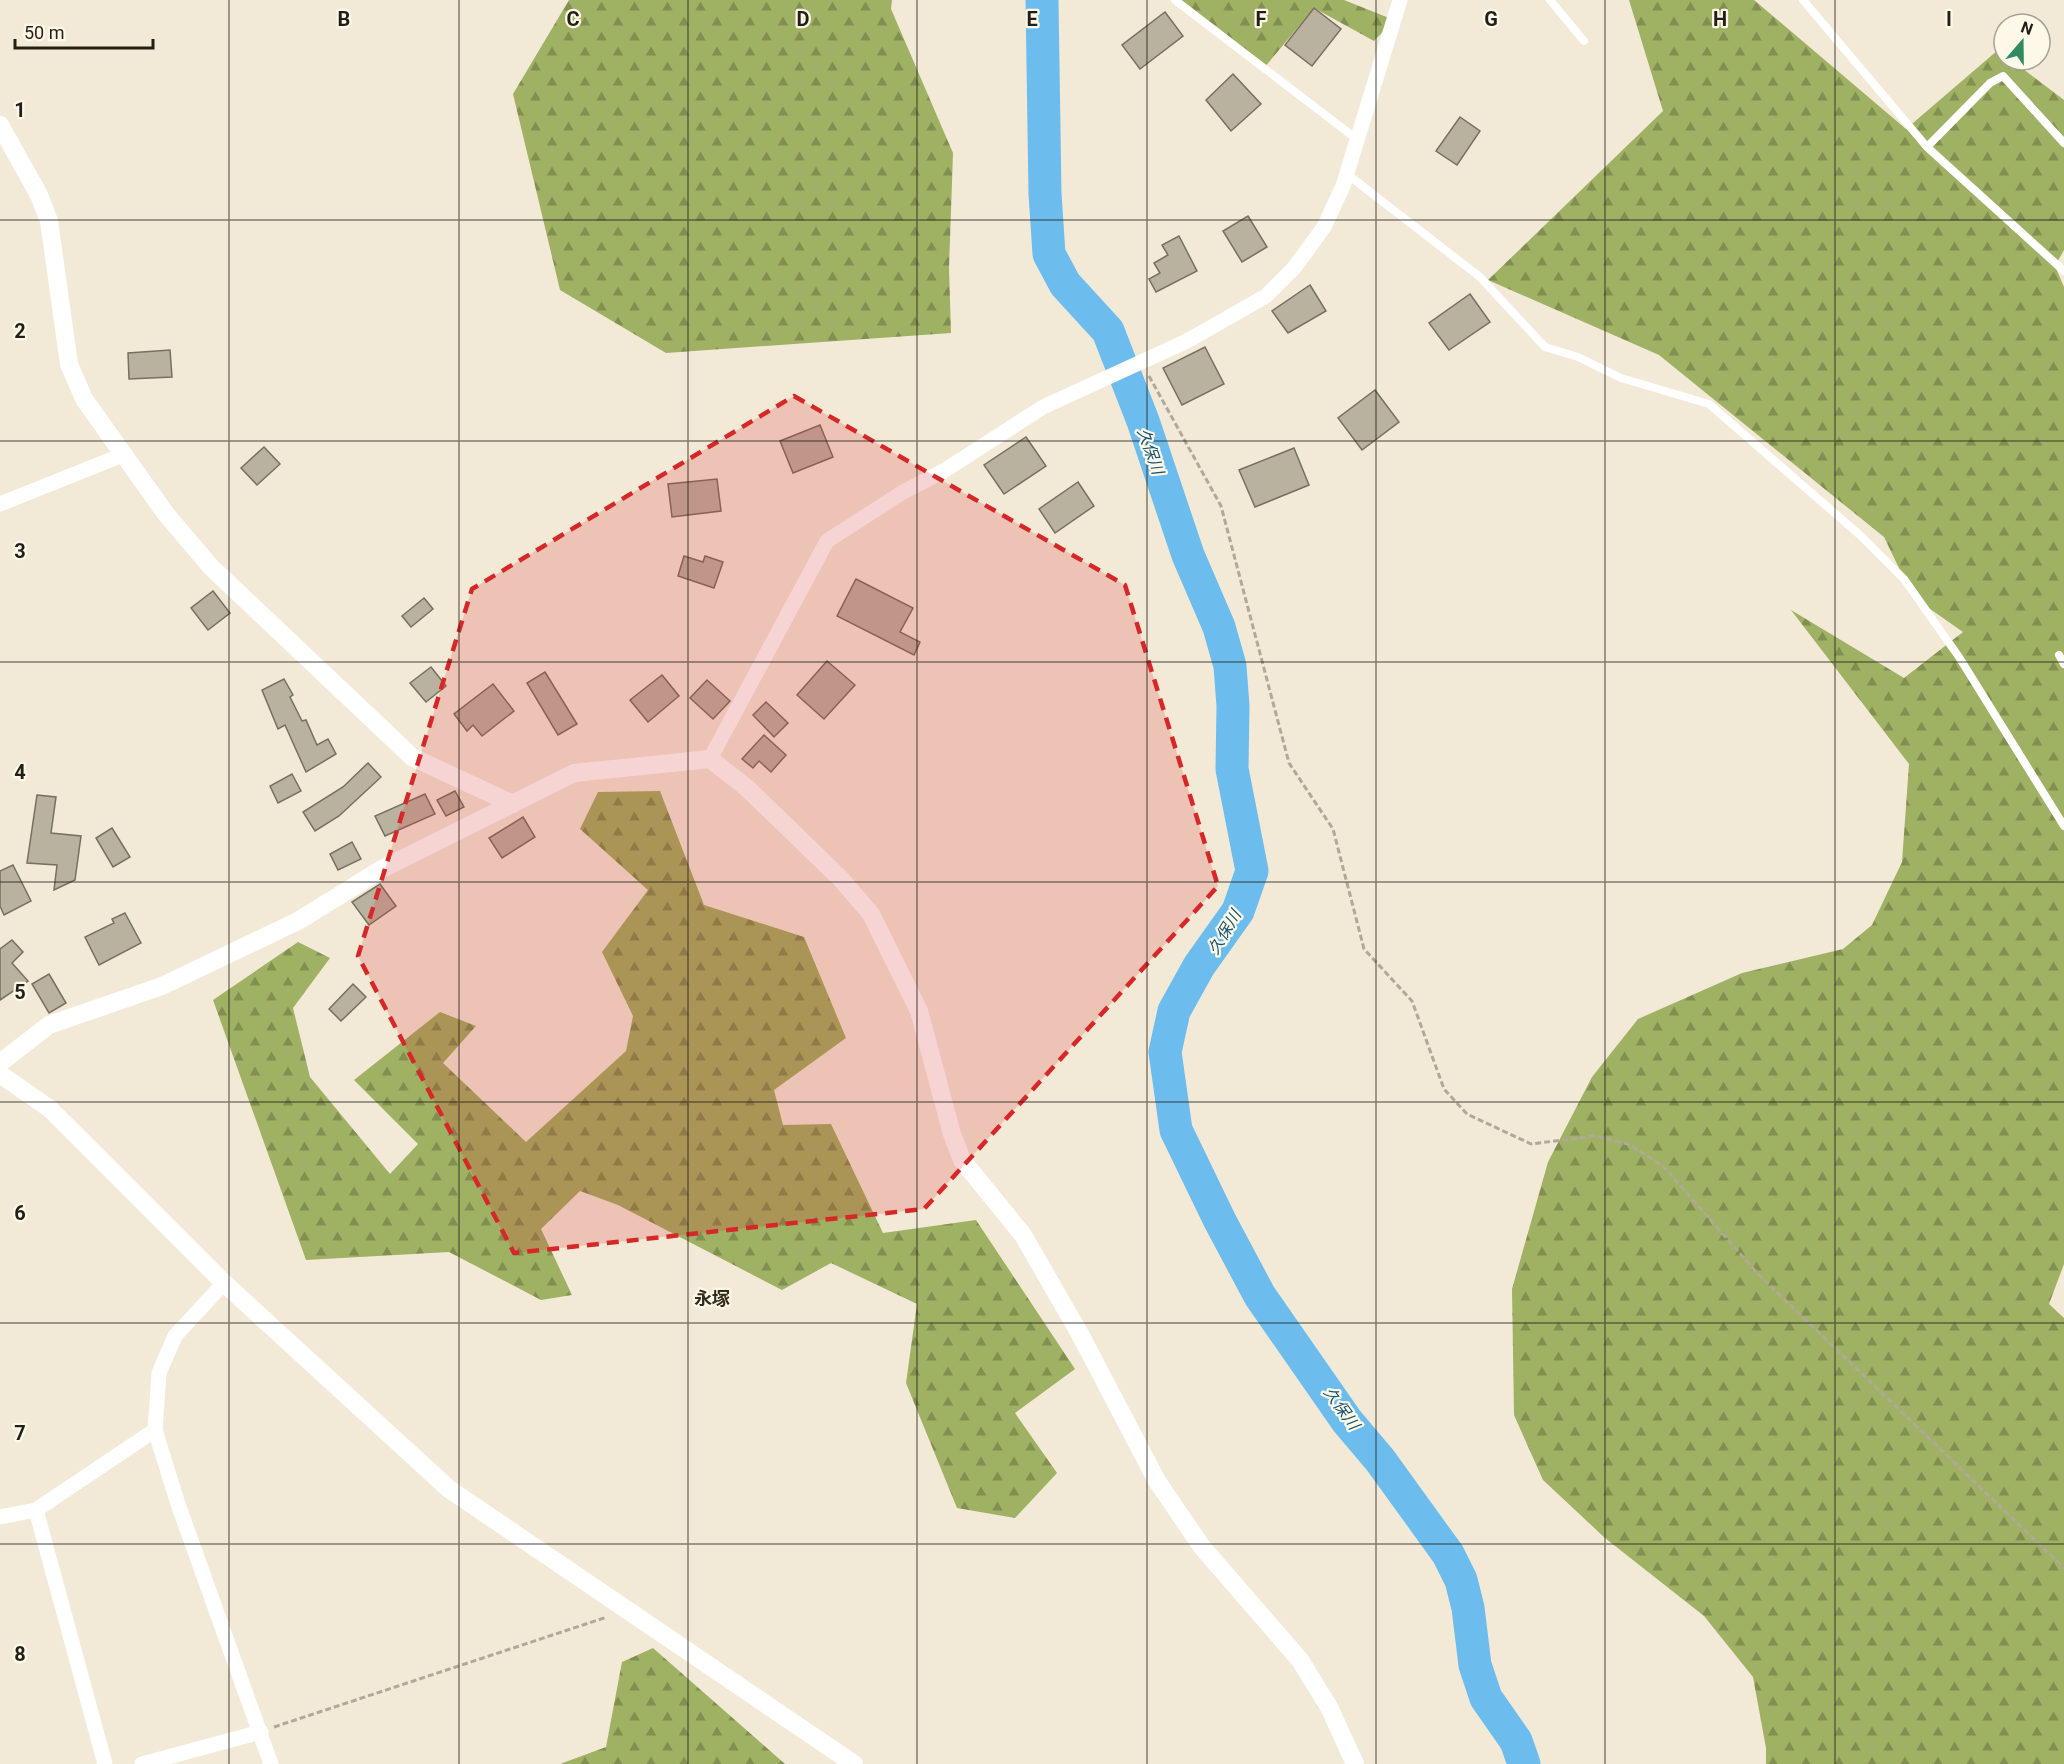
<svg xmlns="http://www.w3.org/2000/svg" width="2064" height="1764" viewBox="0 0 2064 1764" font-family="Roboto,'Noto Sans JP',sans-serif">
<defs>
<pattern id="forest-firs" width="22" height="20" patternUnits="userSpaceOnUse" patternTransform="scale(1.5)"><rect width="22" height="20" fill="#9fb163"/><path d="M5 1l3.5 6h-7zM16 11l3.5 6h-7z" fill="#818f51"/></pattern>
</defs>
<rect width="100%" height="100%" fill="#f2ead7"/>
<g fill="url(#forest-firs)">
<path d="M 569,0 L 892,0 L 891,9 L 953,153 L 949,268 L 951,333 L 666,353 L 560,290 L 513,94 Z"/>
<path d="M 1179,0 L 1344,0 L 1394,20 L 1374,41 L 1314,8 L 1264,68 Z"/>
<path d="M 1629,0 L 1754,0 L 1906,129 L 1998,50 L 2004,55 L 2004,60 L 2011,60 L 2064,100 L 2064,250 L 2055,266 L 2064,287 L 2064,1264 L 2049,1304 L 2064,1318 L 2064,1764 L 1766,1764 L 1766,1748 L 1753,1677 L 1704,1616 L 1605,1538 L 1543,1480 L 1514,1415 L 1512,1289 L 1548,1162 L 1592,1077 L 1638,1019 L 1742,973 L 1843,949 L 1872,925 L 1902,862 L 1909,764 L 1791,610 L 1904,678 L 1963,632 L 1913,597 L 1884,537 L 1659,355 L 1488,280 L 1663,111 Z"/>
<path d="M 660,791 L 704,905 L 804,937 L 846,1038 L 774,1090 L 783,1125 L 831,1124 L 883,1233 L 976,1220 L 1075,1369 L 1015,1413 L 1057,1473 L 1015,1518 L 957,1508 L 906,1383 L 917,1304 L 831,1263 L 782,1290 L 618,1205 L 580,1191 L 541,1229 L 572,1295 L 541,1300 L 449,1252 L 306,1260 L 213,1000 L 298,942 L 330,958 L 293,1008 L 310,1077 L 390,1174 L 418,1144 L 354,1080 L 440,1012 L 476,1026 L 443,1063 L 526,1142 L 626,1051 L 633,1016 L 602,952 L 648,890 L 580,829 L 598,792 Z"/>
<path d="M 653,1648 L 785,1764 L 560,1764 L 606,1747 L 622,1662 Z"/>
</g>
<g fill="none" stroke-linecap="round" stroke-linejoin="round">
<path stroke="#6cbded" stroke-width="33" d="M 1042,0 L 1045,194 L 1049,254 L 1065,284 L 1108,331 L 1143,421 L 1188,555 L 1219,627 L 1230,666 L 1233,706 L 1232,769 L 1252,871 L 1238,911 L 1199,966 L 1174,1011 L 1165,1052 L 1176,1130 L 1220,1221 L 1260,1296 L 1347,1421 L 1380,1460 L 1448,1554 L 1461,1580 L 1468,1608 L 1475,1665 L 1486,1698 L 1516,1741 L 1524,1764"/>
</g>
<g fill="#b9b29f" stroke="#77705f" stroke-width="1.5">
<path d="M 1314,8 L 1341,29 L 1312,66 L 1285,45 Z"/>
<path d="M 1165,12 L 1183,36 L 1140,69 L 1122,45 Z"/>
<path d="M 1233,74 L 1261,104 L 1231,131 L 1206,100 Z"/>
<path d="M 1460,117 L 1480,131 L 1457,165 L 1436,151 Z"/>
<path d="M 1248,216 L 1267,247 L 1242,262 L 1223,231 Z"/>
<path d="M 1179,236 L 1197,271 L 1156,292 L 1149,279 L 1160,273 L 1154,263 L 1168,255 L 1162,245 Z"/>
<path d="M 1310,285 L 1326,311 L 1288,333 L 1272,311 Z"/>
<path d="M 1470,294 L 1490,322 L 1449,350 L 1429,323 Z"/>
<path d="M 1205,347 L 1224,384 L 1182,405 L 1163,368 Z"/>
<path d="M 170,350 L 172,377 L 129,379 L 128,353 Z"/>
<path d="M 1375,390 L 1399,422 L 1362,450 L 1338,418 Z"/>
<path d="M 820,425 L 833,457 L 793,473 L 780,441 Z"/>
<path d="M 1026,437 L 1046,466 L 1004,494 L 984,465 Z"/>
<path d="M 264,447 L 280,464 L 257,485 L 241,468 Z"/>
<path d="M 1294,448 L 1309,485 L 1255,507 L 1239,470 Z"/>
<path d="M 717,479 L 721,511 L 672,517 L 668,484 Z"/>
<path d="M 1078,482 L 1094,506 L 1055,533 L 1039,509 Z"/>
<path d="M 684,556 L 703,562 L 705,556 L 723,562 L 714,588 L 678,576 Z"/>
<path d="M 856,579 L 913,608 L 900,632 L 920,642 L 914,655 L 837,616 Z"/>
<path d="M 213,591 L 230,613 L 208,630 L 191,608 Z"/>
<path d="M 424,598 L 433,609 L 411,627 L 402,616 Z"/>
<path d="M 827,661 L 855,685 L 824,719 L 797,695 Z"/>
<path d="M 431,667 L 446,686 L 426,702 L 410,683 Z"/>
<path d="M 545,672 L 577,724 L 558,735 L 527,683 Z"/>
<path d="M 662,675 L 679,696 L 648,722 L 630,700 Z"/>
<path d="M 284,679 L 293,695 L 290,697 L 302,721 L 306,720 L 317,745 L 328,739 L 336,754 L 306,772 L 285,725 L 278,729 L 262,690 Z"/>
<path d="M 707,680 L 730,701 L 713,719 L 690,698 Z"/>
<path d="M 493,684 L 514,711 L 482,736 L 473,725 L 467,731 L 454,714 Z"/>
<path d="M 766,702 L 788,723 L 774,737 L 753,715 Z"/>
<path d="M 764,735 L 786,755 L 771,772 L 759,761 L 753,768 L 742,759 Z"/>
<path d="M 368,763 L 381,777 L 339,816 L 315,831 L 303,812 L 343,787 Z"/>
<path d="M 292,774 L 301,791 L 278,803 L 270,786 Z"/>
<path d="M 455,791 L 464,807 L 446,816 L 437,800 Z"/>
<path d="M 425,794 L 435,814 L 385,836 L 375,816 Z"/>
<path d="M 37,795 L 56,797 L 51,833 L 81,836 L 75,880 L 54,890 L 57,865 L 27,863 Z"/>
<path d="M 523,817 L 535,837 L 502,858 L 489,838 Z"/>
<path d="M 112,828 L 130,857 L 113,867 L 96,838 Z"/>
<path d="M 352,842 L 361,859 L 338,870 L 330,854 Z"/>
<path d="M 13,865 L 31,901 L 4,915 L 0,906 L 0,871 Z"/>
<path d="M 380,884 L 396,906 L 369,925 L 352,902 Z"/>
<path d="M 125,913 L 141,943 L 99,965 L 85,937 L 114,923 L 112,919 Z"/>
<path d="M 12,940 L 23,952 L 12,963 L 28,981 L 0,1000 L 0,949 Z"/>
<path d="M 49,974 L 66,1003 L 49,1013 L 32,984 Z"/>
<path d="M 353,984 L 366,997 L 341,1021 L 329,1009 Z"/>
</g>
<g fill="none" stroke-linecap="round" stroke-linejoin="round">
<g stroke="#b0a99a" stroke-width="3" stroke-dasharray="6 3" stroke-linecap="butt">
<path d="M 1149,376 L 1221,506 L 1289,763 L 1333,829 L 1364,949 L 1412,1001 L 1444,1089 L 1467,1114 L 1531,1144 L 1595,1136 L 1628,1144 L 1663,1166 L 1759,1275 L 2064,1568"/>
<path d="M 274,1727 L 607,1617"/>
</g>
<g stroke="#fff" stroke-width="8">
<path d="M 1175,0 L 1358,140"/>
<path d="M 1550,0 L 1584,41"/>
<path d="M 1803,0 L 1927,147 L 2064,271"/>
<path d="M 1927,147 L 1990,83 L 2003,76 L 2064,143"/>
<path d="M 1347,174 L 1480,277 L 1545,347 L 1578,357 L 1621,378 L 1709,404 L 1861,536 L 1904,579 L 1959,657 L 2064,826"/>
<path d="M 2059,655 L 2064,664"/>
</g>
<g stroke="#fff" stroke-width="15">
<path d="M 0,504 L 125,454"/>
<path d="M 710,759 L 827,541 L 903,492 L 942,472 L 1043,407 L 1187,341 L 1266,296 L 1294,268 L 1324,227 L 1343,186 L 1400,0"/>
<path d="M 224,1283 L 175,1336 L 159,1373 L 155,1430 L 178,1504 L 271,1764"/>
<path d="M 0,1517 L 36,1510"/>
<path d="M 105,1764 L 36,1510 L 155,1430"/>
<path d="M 142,1764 L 261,1732"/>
</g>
<g stroke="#fff" stroke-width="18">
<path d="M 0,125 L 39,195 L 49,221 L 69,364 L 84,399 L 166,514 L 211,567 L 412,757 L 513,804"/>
<path d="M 0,1063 L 49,1025 L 162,986 L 298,921 L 382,869 L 574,773 L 710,759 L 747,788 L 840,878 L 871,914 L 919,1011 L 952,1134 L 962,1160 L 1023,1235 L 1081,1336 L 1157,1481 L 1202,1547 L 1300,1660 L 1329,1707 L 1355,1764"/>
<path d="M 0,1074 L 50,1109 L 224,1283 L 449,1489 L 854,1764"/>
</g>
</g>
<path fill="#d62828" fill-opacity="0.2" stroke="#d62828" stroke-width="4.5" stroke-dasharray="12 8" stroke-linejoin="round" d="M 794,396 L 1125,585 L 1218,886 L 924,1209 L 514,1253 L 358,956 L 472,589 Z"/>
<path fill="none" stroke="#221f18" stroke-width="1.5" stroke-opacity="0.55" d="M 229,0 L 229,1764M 459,0 L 459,1764M 688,0 L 688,1764M 917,0 L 917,1764M 1147,0 L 1147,1764M 1376,0 L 1376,1764M 1605,0 L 1605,1764M 1835,0 L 1835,1764M 0,220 L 2064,220M 0,441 L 2064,441M 0,662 L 2064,662M 0,882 L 2064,882M 0,1102 L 2064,1102M 0,1323 L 2064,1323M 0,1544 L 2064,1544"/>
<g text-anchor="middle" stroke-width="4.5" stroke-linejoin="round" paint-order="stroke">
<g font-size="16" font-style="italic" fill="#135272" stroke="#fef8e8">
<text transform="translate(1151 451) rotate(70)" y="6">久保川</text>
<text transform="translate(1224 932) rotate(-59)" y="6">久保川</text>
<text transform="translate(1342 1408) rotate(54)" y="6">久保川</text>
</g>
<g font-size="18" font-weight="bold" fill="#322c1d" stroke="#fef8e8">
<text x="712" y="1305">永塚</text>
</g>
</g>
<g font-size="20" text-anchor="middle" font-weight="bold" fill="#221f18" stroke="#fef8e8" stroke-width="4.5" stroke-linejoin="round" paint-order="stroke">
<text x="344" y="26">B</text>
<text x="573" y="26">C</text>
<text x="803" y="26">D</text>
<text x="1032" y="26">E</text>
<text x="1261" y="26">F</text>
<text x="1491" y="26">G</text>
<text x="1720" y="26">H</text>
<text x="1949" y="26">I</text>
<text x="20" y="117">1</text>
<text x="20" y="338">2</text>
<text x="20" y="558">3</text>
<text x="20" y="779">4</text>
<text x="20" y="999">5</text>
<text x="20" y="1220">6</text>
<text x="20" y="1440">7</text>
<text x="20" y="1661">8</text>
</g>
<g transform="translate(2022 42) rotate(20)"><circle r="28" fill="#fef8e8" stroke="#a6a195" stroke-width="1.5"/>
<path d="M0-4.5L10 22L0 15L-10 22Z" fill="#318b60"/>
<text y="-9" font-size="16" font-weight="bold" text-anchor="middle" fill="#221f18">N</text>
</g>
<path d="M15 39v9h138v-9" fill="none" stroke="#221f18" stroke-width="3"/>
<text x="24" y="39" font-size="18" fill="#221f18" stroke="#fef8e8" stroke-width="4.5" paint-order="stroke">50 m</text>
</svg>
